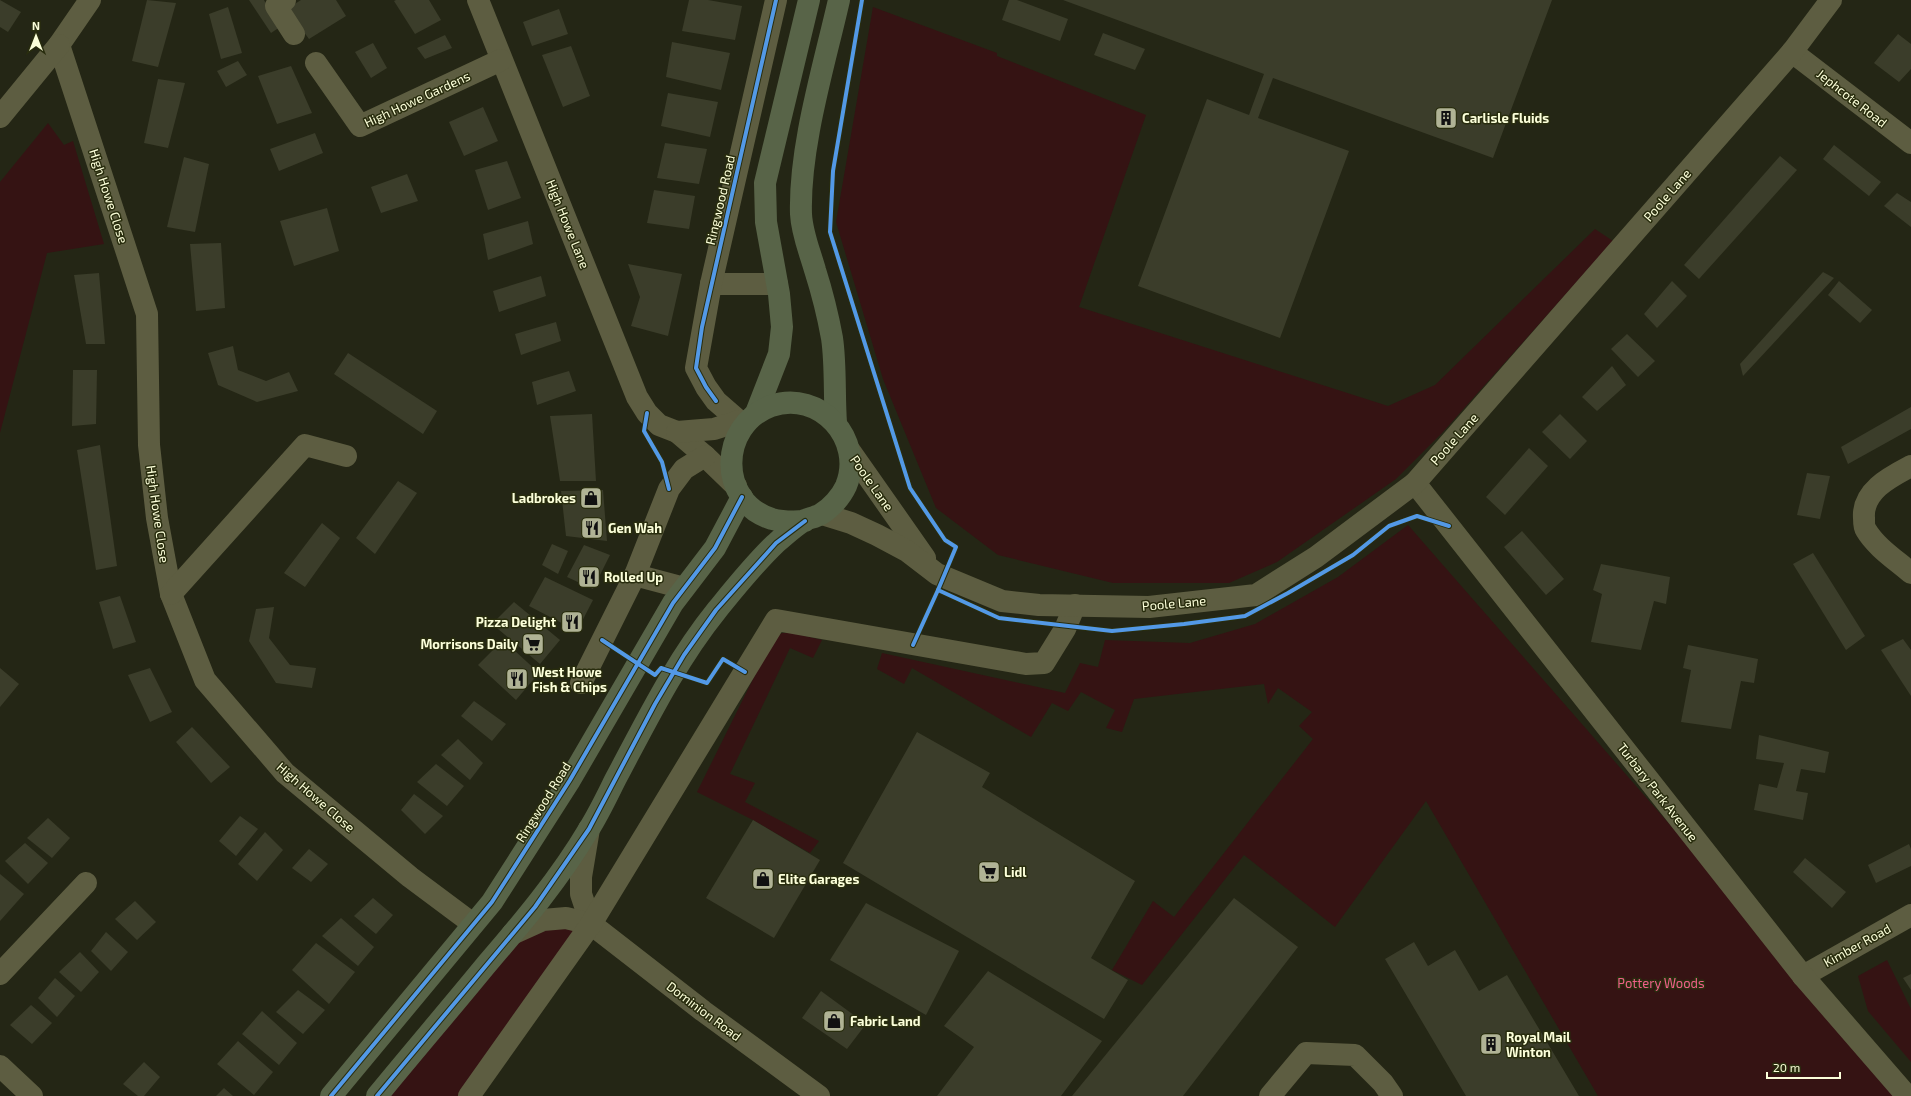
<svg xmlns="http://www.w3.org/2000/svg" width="1911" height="1096" viewBox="0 0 1911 1096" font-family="'Exo 2',sans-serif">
<rect width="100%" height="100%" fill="#242615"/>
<g fill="#351313">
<path d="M 873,7 L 997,53 L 997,56 L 1146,115 L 1079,307 L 1388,406 L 1435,385 L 1595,229 L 1613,241 L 1442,433 L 1396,479 L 1277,562 L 1229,583 L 1113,583 L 998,555 L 936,508 L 883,379 L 836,222 Z"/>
<path d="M 48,123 L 64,145 L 73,141 L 104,244 L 47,253 L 0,433 L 0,182 Z"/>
<path d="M 1408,525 L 1907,1096 L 1598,1096 L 1426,801 L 1335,927 L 1244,855 L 1142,985 L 1112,970 L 1153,901 L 1174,917 L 1313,739 L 1299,726 L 1312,712 L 1278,688 L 1268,704 L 1264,684 L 1134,699 L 1122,732 L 1106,728 L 1115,710 L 1081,692 L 1068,711 L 1052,703 L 1031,737 L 912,668 L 904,684 L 877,669 L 882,653 L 1065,693 L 1080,663 L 1098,667 L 1105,640 L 1190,643 L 1255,624 L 1338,577 Z"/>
<path d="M 782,633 L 793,633 L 822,640 L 813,658 L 790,648 L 730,774 L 755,783 L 745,802 L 819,841 L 810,853 L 753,820 L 697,792 L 773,639 Z"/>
<path d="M 591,924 L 469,1096 L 377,1096 L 512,934 Z"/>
<path d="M 1887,960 L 1911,1009 L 1911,1062 L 1868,1011 L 1858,976 Z"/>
</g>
<g fill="#3b3d2a">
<path d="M 0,0 L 21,12 L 8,32 L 0,27 Z"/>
<path d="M 147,0 L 176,3 L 158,67 L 132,61 Z"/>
<path d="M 249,0 L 264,0 L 280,27 L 271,33 Z"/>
<path d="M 301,0 L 336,0 L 346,16 L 309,39 L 287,9 Z"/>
<path d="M 396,0 L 429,0 L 441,20 L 415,34 L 394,1 Z"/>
<path d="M 689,0 L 708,0 L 742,6 L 735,40 L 682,31 Z"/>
<path d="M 1009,0 L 1017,0 L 1068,19 L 1060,41 L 1002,20 Z"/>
<path d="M 1063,0 L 1552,0 L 1493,158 L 1273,78 L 1258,118 L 1349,151 L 1280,338 L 1138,286 L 1207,99 L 1249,115 L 1264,74 Z"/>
<path d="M 228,7 L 242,53 L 221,59 L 209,14 Z"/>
<path d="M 559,9 L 568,34 L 532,46 L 523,22 Z"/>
<path d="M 1103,33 L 1145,49 L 1135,70 L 1094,55 Z"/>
<path d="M 1898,34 L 1911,44 L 1911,69 L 1899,82 L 1874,63 Z"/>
<path d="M 445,35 L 452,48 L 425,59 L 417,48 Z"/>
<path d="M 672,42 L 730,53 L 721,90 L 666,77 Z"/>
<path d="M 373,43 L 387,68 L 371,78 L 355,52 Z"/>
<path d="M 571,46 L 590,96 L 563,107 L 542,55 Z"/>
<path d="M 238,61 L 247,75 L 226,87 L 217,71 Z"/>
<path d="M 291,66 L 312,113 L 277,124 L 258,76 Z"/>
<path d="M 158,79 L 185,83 L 168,148 L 144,143 Z"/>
<path d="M 668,93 L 718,102 L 710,137 L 661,126 Z"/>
<path d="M 483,107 L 498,141 L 464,156 L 449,122 Z"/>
<path d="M 315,133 L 323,153 L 279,171 L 270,149 Z"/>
<path d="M 665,143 L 707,149 L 699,184 L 657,178 Z"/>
<path d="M 1834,145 L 1881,182 L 1869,196 L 1823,159 Z"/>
<path d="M 1780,156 L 1797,170 L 1699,279 L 1684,265 Z"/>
<path d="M 184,157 L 209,164 L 195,232 L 167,227 Z"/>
<path d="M 507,161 L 521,198 L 488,210 L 475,170 Z"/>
<path d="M 407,174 L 418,201 L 381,213 L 371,187 Z"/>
<path d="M 654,190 L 695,196 L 689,229 L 647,223 Z"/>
<path d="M 1897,193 L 1911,202 L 1911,227 L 1884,206 Z"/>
<path d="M 327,208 L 339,251 L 294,266 L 280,221 Z"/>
<path d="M 528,221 L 533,244 L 488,260 L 483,234 Z"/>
<path d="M 221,243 L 225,308 L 196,311 L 190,244 Z"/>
<path d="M 628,264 L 682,274 L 668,336 L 631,326 L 640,297 Z"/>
<path d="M 1823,272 L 1834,278 L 1743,376 L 1740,364 Z"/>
<path d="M 99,273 L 105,344 L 86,344 L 74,275 Z"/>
<path d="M 541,276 L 546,296 L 499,312 L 493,291 Z"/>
<path d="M 1672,281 L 1687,296 L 1657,328 L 1644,314 Z"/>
<path d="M 1839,281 L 1872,310 L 1860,323 L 1828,295 Z"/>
<path d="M 556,322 L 561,341 L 521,355 L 515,334 Z"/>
<path d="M 1627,334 L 1655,361 L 1638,377 L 1611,349 Z"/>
<path d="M 233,346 L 238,370 L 266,381 L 289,372 L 298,391 L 257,402 L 218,385 L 208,353 Z"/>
<path d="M 348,353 L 437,411 L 423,434 L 334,374 Z"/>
<path d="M 1612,366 L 1626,385 L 1597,411 L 1582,397 Z"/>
<path d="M 73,370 L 97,370 L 96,424 L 72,426 Z"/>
<path d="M 569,371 L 576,391 L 537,405 L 532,382 Z"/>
<path d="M 1911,407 L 1911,429 L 1848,464 L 1841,447 Z"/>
<path d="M 592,414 L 596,481 L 560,481 L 550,416 Z"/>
<path d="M 1560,414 L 1587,441 L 1570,459 L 1542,432 Z"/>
<path d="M 100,445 L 117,566 L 96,570 L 77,450 Z"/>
<path d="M 1529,448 L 1548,466 L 1505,515 L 1486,497 Z"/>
<path d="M 1807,473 L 1830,476 L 1820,519 L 1797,515 Z"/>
<path d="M 398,481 L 417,493 L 375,554 L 356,538 Z"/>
<path d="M 603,490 L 607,541 L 566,536 L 561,491 Z"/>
<path d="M 322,523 L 340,538 L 305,587 L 284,573 Z"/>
<path d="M 1522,531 L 1564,579 L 1546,595 L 1504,547 Z"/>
<path d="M 552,544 L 568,551 L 558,574 L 542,565 Z"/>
<path d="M 584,545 L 610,555 L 593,589 L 567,577 Z"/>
<path d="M 1813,553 L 1865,636 L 1846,650 L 1793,564 Z"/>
<path d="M 1601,564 L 1670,577 L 1666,604 L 1654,601 L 1641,650 L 1591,642 L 1602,594 L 1593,590 Z"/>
<path d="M 545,577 L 593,600 L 577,631 L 529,606 Z"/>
<path d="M 120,596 L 136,642 L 113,649 L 99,602 Z"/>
<path d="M 514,602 L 560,640 L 540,664 L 492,624 Z"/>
<path d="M 274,607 L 269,638 L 290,665 L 316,668 L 312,688 L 276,683 L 249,641 L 256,609 Z"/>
<path d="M 1903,639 L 1911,650 L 1911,696 L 1881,650 Z"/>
<path d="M 503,640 L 539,673 L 516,700 L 478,665 Z"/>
<path d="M 1688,645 L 1758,659 L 1754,683 L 1741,681 L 1731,729 L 1681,722 L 1691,670 L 1683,668 Z"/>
<path d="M 0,668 L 19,684 L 0,707 Z"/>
<path d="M 150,668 L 172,712 L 150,722 L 128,675 Z"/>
<path d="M 474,701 L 506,724 L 492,741 L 461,716 Z"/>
<path d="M 192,727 L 230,767 L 211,783 L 176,742 Z"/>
<path d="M 917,732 L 990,773 L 982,787 L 1135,881 L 1091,958 L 1128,980 L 1104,1019 L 843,863 Z"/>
<path d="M 1759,735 L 1829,752 L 1825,773 L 1801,769 L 1796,791 L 1808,793 L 1803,820 L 1754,810 L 1759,784 L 1777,788 L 1784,763 L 1756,759 Z"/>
<path d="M 458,739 L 483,763 L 470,780 L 441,755 Z"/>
<path d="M 436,764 L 464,786 L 447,806 L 417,782 Z"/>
<path d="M 414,794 L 443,816 L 425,834 L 401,810 Z"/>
<path d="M 240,816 L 258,829 L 236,856 L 219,841 Z"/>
<path d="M 48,818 L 70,838 L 52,858 L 27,838 Z"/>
<path d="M 753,820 L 820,860 L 774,938 L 706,898 Z"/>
<path d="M 265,832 L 283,850 L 257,881 L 238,864 Z"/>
<path d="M 25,843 L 48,863 L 28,884 L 5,861 Z"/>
<path d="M 1909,844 L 1911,849 L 1911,866 L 1876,883 L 1868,865 Z"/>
<path d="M 309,849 L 328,864 L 311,882 L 292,868 Z"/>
<path d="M 1805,858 L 1846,892 L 1832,908 L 1793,872 Z"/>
<path d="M 0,874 L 24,894 L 0,921 Z"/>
<path d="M 373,898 L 393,915 L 376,934 L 354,916 Z"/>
<path d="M 1234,898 L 1298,947 L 1183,1096 L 1072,1096 Z"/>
<path d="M 135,901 L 156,922 L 137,940 L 115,919 Z"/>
<path d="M 866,903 L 959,951 L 926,1015 L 830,960 Z"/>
<path d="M 341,918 L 374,947 L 358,966 L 322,936 Z"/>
<path d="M 106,932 L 128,952 L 111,971 L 91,951 Z"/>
<path d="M 1414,942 L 1428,966 L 1455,950 L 1479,991 L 1507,975 L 1579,1096 L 1466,1096 L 1385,959 Z"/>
<path d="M 316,943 L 355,972 L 329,1004 L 292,970 Z"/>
<path d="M 80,952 L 99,972 L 81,992 L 59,972 Z"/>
<path d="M 988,971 L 1102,1041 L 1061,1096 L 937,1096 L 974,1047 L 944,1026 Z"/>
<path d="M 1911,974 L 1911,990 L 1903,978 Z"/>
<path d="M 55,978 L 75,996 L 57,1017 L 38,998 Z"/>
<path d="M 298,990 L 325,1010 L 303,1034 L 276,1012 Z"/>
<path d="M 821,991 L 866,1024 L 847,1049 L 802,1018 Z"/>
<path d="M 31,1005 L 52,1023 L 32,1044 L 10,1025 Z"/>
<path d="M 262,1011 L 297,1043 L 279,1065 L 242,1034 Z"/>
<path d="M 238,1041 L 273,1072 L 254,1095 L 217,1064 Z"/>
<path d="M 144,1062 L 160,1077 L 144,1096 L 138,1096 L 123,1084 Z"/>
<path d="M 224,1088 L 233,1096 L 216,1096 Z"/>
</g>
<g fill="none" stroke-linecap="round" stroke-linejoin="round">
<g stroke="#5d5d41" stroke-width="22">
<path d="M 90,0 L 59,45 L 147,314 L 149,445 L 157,518 L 171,594 L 205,680 L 285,773 L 410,877 L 473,924"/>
<path d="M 285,0 L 276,6 L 294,34"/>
<path d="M 478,0 L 637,397 L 647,413 L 659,425 L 677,432 L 705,456 L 736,486"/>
<path d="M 1792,52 L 1911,143"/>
<path d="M 316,63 L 360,126 L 501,60"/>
<path d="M 0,117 L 59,45"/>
<path d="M 711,284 L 777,284"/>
<path d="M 739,421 L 716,401 L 706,387 L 696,368 L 711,284 L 776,0"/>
<path d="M 677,432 L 714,429 L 739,421 L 746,422"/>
<path d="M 1911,466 C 1890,477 1862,491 1864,518 C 1864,522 1864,527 1866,530 C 1876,547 1896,560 1911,573"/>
<path d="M 635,575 L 684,588"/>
<path d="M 171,594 L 305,445 L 346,456"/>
<path d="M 581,683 L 635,575 L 669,489 L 684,469 L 705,456"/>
<path d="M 589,829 L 581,877 L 581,894 L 591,924"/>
<path d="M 512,934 L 543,920 L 566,918 L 591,924 L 703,1011 L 819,1096"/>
<path d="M 0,974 L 86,883"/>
<path d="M 1803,976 L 1911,915"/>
<path d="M 0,1066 L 32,1096"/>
<path d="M 469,1096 L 591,924 L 776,620 L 1026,664 L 1044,663 L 1065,629 L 1075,605"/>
<path d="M 1270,1096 L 1306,1053 L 1355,1055 L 1383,1083 L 1392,1096"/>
</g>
<g stroke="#5d5d41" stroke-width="22">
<path d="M 850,451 L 925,558"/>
<path d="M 1415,483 L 1803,976 L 1907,1096"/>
<path d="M 822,514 L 851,523 L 877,535 L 907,551 L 937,574 L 1002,601 L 1039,605 L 1149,607 L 1256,595 L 1316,557 L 1415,483 L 1792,52 L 1831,0"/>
</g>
<g stroke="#586448" stroke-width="22">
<path d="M 756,413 L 779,354 L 782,327 L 779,294 L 766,222 L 765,183 L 809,0"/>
<path d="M 836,423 C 834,395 836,365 832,338 C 828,316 822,292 815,270 C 810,252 802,234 801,214 C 799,147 824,66 839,0"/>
<path d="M 331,1096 L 492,902 L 570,780 L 673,603 L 715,548 L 742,497"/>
<path d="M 377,1096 C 413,1052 450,1009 486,965 C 523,922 560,878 589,829 C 599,813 607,796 615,780 C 646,722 675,662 717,610 C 735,588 754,564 775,544 C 784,536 795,526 805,520 C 810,518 816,517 821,514 C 831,508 841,497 846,486 C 865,440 820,389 771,406 C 719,425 717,502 772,519 C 783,522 793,522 805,521"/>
</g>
<g stroke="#292d0e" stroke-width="6">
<g id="cycleway">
<path d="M 862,0 L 833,171 L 830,232 L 910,488 L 945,540 L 956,547 L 938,590 L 999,618 L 1112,631 L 1184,624 L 1245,616 L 1288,593 L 1353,555 L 1389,526 L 1417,516 L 1449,526"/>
<path d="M 716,401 L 706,387 L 696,368 L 702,327 L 776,0"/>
<path d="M 647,413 L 644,431 L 662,462 L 669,489"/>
<path d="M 602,640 L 655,675 L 661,668 L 707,683 L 723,659 L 745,672"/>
<path d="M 913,645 L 938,590"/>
<path d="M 331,1096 L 492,902 L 570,780 L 673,603 L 715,548 L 742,497"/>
<path d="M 377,1096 L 535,907 L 589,829 L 655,704 L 684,655 L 716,610 L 776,543 L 805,521"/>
</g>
</g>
<use href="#cycleway" stroke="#5399e6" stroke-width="4"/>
</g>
<defs>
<g id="building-square" transform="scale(1.15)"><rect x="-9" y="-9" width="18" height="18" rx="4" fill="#b0b395" stroke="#292d0e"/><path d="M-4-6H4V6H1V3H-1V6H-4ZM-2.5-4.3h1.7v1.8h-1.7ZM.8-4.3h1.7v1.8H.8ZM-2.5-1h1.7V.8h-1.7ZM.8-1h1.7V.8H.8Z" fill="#111"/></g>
<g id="shop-square" transform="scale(1.15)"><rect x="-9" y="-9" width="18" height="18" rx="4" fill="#b0b395" stroke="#292d0e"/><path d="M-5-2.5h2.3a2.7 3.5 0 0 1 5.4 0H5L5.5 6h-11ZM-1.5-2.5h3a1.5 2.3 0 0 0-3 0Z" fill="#111"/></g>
<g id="restaurant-square" transform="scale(1.15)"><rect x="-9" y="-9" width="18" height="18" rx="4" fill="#b0b395" stroke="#292d0e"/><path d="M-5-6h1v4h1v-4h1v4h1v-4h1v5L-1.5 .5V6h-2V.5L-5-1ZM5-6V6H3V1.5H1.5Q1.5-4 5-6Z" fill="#111"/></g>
<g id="supermarket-square" transform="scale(1.15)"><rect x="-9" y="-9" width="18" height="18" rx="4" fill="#b0b395" stroke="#292d0e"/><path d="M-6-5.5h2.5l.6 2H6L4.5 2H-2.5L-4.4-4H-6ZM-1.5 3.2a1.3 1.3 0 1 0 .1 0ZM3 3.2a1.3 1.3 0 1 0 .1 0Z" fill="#111"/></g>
</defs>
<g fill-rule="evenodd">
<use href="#building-square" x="1446" y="118"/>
<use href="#shop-square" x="591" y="498"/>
<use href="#restaurant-square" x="592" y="528"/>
<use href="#restaurant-square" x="589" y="577"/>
<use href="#restaurant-square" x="572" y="622"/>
<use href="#supermarket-square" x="533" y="644"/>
<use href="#restaurant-square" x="517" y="679"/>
<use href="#supermarket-square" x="989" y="872"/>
<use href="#shop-square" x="763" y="879"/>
<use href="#shop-square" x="834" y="1021"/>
<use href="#building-square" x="1491" y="1044"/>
</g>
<g text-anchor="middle" stroke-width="3" stroke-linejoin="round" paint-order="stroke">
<g font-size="13" fill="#fcffda" stroke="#292d0e">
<text transform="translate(1852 98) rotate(38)" y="5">Jephcote Road</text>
<text transform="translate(417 99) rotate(-25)" y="5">High Howe Gardens</text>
<text transform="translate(1667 195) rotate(-49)" y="5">Poole Lane</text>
<text transform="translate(109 196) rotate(72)" y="5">High Howe Close</text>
<text transform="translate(720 200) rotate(-77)" y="5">Ringwood Road</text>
<text transform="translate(568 224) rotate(68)" y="5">High Howe Lane</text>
<text transform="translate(1454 439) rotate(-48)" y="5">Poole Lane</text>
<text transform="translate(872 483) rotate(55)" y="5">Poole Lane</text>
<text transform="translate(158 514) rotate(82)" y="5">High Howe Close</text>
<text transform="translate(1174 603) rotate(-5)" y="5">Poole Lane</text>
<text transform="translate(1658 792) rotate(52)" y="5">Turbary Park Avenue</text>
<text transform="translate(316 797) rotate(41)" y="5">High Howe Close</text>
<text transform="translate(543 802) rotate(-58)" y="5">Ringwood Road</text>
<text transform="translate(1857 945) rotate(-29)" y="5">Kimber Road</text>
<text transform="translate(704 1011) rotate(37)" y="5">Dominion Road</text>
</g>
<g font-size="13" font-weight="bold" fill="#fcffda" stroke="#292d0e" text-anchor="start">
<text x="1462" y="123">Carlisle Fluids</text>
<text x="576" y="503" text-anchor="end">Ladbrokes</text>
<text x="608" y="533">Gen Wah</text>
<text x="604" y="582">Rolled Up</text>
<text x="556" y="627" text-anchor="end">Pizza Delight</text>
<text x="518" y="649" text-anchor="end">Morrisons Daily</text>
<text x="532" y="677">West Howe<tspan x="532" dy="15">Fish &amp; Chips</tspan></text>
<text x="1004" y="877">Lidl</text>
<text x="778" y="884">Elite Garages</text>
<text x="850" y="1026">Fabric Land</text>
<text x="1506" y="1042">Royal Mail<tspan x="1506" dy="15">Winton</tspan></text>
</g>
<g font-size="13" fill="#ee6089" stroke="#292d0e">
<text x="1661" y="988">Pottery Woods</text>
</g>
</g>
<g transform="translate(36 36)" stroke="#292d0e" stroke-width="3" paint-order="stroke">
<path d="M0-3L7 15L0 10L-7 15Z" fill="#fcffda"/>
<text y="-6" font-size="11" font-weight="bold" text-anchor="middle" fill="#fcffda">N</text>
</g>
<path d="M1767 1072v6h73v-6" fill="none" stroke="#fcffda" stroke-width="2"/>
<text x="1773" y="1072" font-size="12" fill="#fcffda" stroke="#292d0e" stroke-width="3" paint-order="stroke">20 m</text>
</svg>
